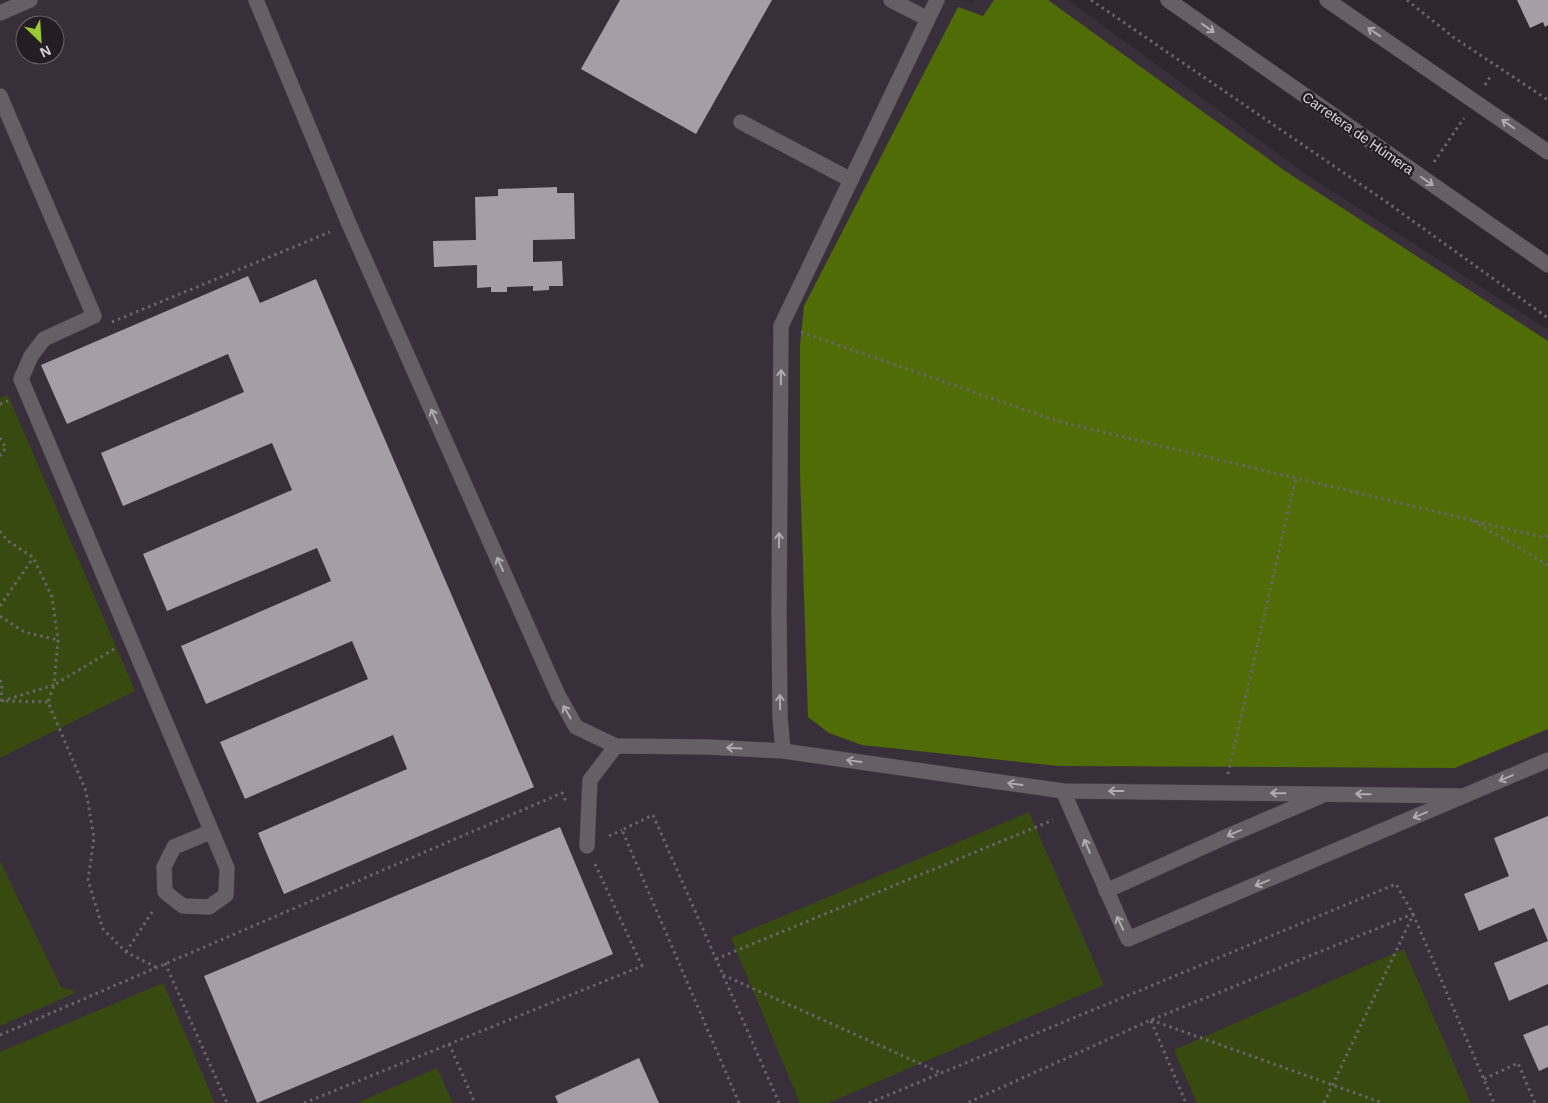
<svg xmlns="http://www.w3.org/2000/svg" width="1548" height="1103" viewBox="0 0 1548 1103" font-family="Arial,sans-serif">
<rect width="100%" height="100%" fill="#2e282e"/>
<path fill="#392f3a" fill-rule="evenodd" d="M 0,0 L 958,0 L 972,2 L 973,0 L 1068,0 L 1310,177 L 1548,330 L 1548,1103 L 0,1103 ZM 25,25 L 55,25 L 55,55 L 25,55 Z"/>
<g fill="#374a10">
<path d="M 8,395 L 135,691 L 0,758 L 0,398 Z"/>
<path d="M 1029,812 L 1104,985 L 828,1103 L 800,1103 L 731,938 Z"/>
<path d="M 0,861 L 61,987 L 77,992 L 0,1026 Z"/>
<path d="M 1404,949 L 1471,1103 L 1197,1103 L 1174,1050 Z"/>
<path d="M 163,983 L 215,1103 L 0,1103 L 0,1052 Z"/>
<path d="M 437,1068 L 453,1103 L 357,1103 Z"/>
</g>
<path fill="#4f6c07" d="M 994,0 L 1048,0 L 1285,171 L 1548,341 L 1548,729 L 1455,768 L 1058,766 L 862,745 L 829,733 L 808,717 L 800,474 L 800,345 L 804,306 L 958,7 L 983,16 Z"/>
<g fill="#a59ea6">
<path d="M 620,0 L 772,0 L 696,134 L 581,69 Z"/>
<path d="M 1517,0 L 1548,0 L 1548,25 L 1545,27 L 1543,22 L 1530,28 Z"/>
<path d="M 557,187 L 557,193 L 574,193 L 575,239 L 533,240 L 533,262 L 562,261 L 563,286 L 549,286 L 549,290 L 533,291 L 533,286 L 507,287 L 507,292 L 491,292 L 491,287 L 477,288 L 477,265 L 434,267 L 433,241 L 476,240 L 475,197 L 498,196 L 498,189 Z"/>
<path d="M 248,276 L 260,303 L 316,279 L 534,787 L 284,894 L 258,833 L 407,769 L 393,735 L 245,799 L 220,742 L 368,679 L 352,641 L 206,704 L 181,646 L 331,581 L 317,548 L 167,611 L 143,554 L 292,490 L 272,443 L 123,506 L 101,453 L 244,392 L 228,354 L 67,424 L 41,365 Z"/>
<path d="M 1548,816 L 1548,984 L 1509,1001 L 1494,963 L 1548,941 L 1534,908 L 1479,931 L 1464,894 L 1509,876 L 1494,838 Z"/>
<path d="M 560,827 L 613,954 L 257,1103 L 204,976 Z"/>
<path d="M 1548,1025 L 1548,1067 L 1539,1071 L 1523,1035 Z"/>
<path d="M 639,1058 L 659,1103 L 558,1103 L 555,1096 Z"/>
</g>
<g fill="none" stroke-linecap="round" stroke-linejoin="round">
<g stroke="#484448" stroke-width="16">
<g id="minor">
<path d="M 256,0 L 349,224 L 558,695 L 576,727 L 616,746 L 708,747 L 783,751 L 1063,791 L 1464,796"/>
<path d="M 891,0 L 928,19"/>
<path d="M 1168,0 L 1548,265"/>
<path d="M 1327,0 L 1548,152"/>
<path d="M 0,13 L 30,0"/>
<path d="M 0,96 L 94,316 L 44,339 L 31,356 L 21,379 L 227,868 L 226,895 L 209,907 L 183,906 L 165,892 L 164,867 L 174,847 L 210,832"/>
<path d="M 741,122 L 851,180"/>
<path d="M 783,751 L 780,717 L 779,614 L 781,326 L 937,0"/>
<path d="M 1063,791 L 1128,939 L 1548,760"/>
<path d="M 587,846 L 590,780 L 616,746"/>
<path d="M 1106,891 L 1230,835 L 1321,796"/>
</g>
</g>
<g stroke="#6a656a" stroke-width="3" stroke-dasharray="2.5 4" stroke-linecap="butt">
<path d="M 1091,0 L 1385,201 L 1548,318"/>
<path d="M 1407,0 L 1453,37 L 1548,100"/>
<path d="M 1485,85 L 1490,77"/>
<path d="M 1434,162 L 1464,118"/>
<path d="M 112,322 L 330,232"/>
<path d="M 801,332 L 1057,421 L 1542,537 L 1548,536"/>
<path d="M 0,404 L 8,401"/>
<path d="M 0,438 L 6,448 L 0,456"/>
<path d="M 1473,521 L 1548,565"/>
<path d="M 0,531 L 8,541 L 33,557 L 52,597 L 58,640 L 54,685 L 2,701"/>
<path d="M 0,606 L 33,558"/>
<path d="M 0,616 L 24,632 L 58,640"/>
<path d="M 114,649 L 54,685 L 48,702 L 86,791 L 94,838 L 88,880 L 103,929 L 126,952 L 156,967"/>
<path d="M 0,680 L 2,683 L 1,702"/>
<path d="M 6,701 L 48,702"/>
<path d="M 1228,774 L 1296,477"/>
<path d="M 609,836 L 622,830"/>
<path d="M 1413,914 L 1494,1103"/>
<path d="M 126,952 L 154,909"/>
<path d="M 716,959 L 1053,820"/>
<path d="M 165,963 L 227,1103"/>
<path d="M 723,975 L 941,1073"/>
<path d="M 1151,1020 L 1383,1103"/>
<path d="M 1151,1021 L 1186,1103"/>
<path d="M 0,1035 L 562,793 L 567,804"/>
<path d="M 449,1044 L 475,1103"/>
<path d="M 1484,1079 L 1518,1063 L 1535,1103"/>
<path d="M 304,1103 L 642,966 L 595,864"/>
<path d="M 739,1103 L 622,830 L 653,815 L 779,1103"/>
<path d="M 869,1103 L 1396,884 L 1413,914 L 1151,1020 L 967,1103"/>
<path d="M 1324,1103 L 1413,915"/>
</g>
<use href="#minor" stroke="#665f66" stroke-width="15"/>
</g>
<defs><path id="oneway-shaft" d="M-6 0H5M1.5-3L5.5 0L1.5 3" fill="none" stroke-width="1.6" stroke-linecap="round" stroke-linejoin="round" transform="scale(1.25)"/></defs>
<g stroke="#b0abb0">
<use href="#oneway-shaft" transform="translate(1208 28) rotate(35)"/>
<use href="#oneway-shaft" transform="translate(1374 32) rotate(-146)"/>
<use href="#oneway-shaft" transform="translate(1508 124) rotate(-145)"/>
<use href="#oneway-shaft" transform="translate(1427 181) rotate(35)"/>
<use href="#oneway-shaft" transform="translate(781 377) rotate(-89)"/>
<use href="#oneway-shaft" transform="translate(434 416) rotate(-114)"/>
<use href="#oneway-shaft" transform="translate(779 540) rotate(-89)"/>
<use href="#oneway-shaft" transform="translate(500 564) rotate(-114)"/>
<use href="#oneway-shaft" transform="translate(780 702) rotate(-91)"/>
<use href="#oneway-shaft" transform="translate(567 712) rotate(-120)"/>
<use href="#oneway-shaft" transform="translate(734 748) rotate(-177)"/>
<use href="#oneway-shaft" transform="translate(854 761) rotate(-172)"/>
<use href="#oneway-shaft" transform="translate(1506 778) rotate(157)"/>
<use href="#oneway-shaft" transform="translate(1015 784) rotate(-172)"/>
<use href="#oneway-shaft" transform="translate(1116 791) rotate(-180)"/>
<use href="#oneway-shaft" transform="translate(1278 793) rotate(-179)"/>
<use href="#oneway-shaft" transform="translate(1363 794) rotate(-179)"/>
<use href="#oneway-shaft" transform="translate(1420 815) rotate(157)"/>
<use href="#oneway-shaft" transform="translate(1234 833) rotate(157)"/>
<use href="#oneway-shaft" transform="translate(1087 846) rotate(-113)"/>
<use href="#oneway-shaft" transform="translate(1262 883) rotate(157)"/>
<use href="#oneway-shaft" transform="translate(1120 923) rotate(-115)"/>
</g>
<g text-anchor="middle" stroke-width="5" stroke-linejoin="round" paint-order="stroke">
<g font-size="14" fill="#d8d4d8" stroke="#241e24">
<text transform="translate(1358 133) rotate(35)" y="5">Carretera de Húmera</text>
</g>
</g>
<g transform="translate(40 40) rotate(155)"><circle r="24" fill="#241e24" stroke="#6c676c"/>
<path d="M0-4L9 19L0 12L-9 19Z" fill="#9acb34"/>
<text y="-8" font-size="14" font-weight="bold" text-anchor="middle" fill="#d8d4d8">N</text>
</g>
</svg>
